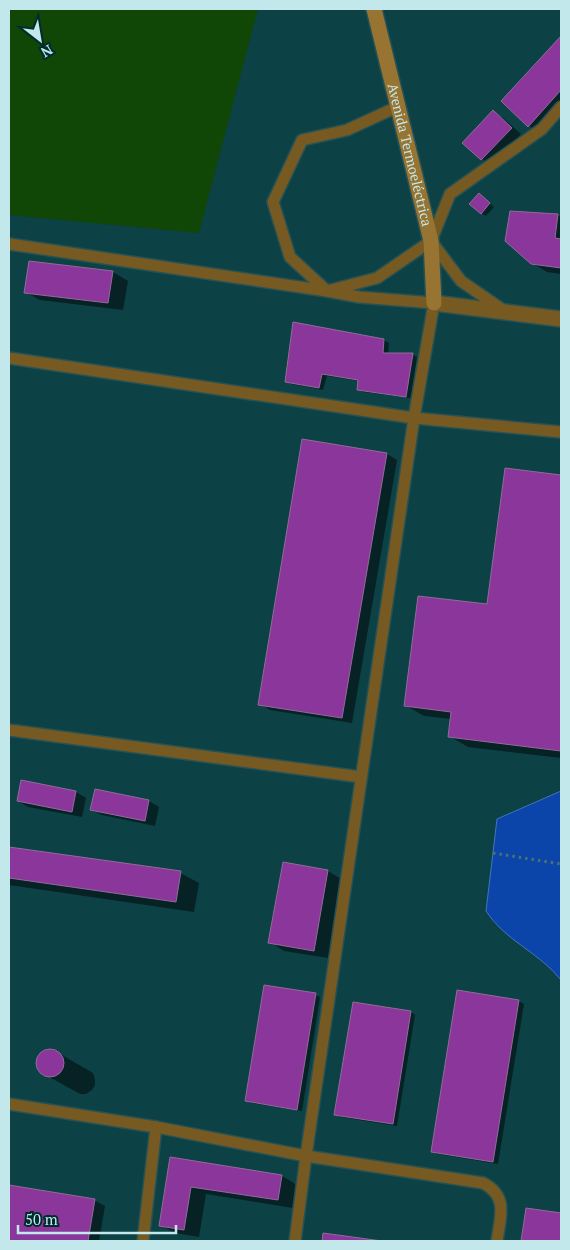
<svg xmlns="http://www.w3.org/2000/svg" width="570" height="1250" viewBox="0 0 570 1250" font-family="'PT Serif',serif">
<rect width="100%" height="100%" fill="#083638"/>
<path fill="#0c4145" d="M 9,9 L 561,9 L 561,791 L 497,819 L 486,911 L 494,923 L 552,968 L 561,980 L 561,1241 L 9,1241 Z"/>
<path fill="#104606" d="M 9,9 L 258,9 L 199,233 L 9,215 Z"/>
<path fill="#0b45a9" stroke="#4276bd" d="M 561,791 L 561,980 C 540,953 504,940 486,911 L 497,819 Z"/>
<g fill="#0007">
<path d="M 561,38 L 561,115 L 544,135 L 529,126 L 503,101 Z"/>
<path d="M 493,112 L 503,118 L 521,134 L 492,165 L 482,159 L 464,143 Z"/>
<path d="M 479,195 L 494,207 L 486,216 L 481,213 Z"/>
<path d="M 558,215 L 561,217 L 561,274 L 547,272 L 532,263 Z"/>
<path d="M 113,272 L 128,281 L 123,310 L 40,300 L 25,292 Z"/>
<path d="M 294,324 L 384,340 L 389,343 L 388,355 L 413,355 L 417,357 L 411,398 L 363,392 L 358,390 L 359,381 L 327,376 L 323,390 L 291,384 L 287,381 Z"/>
<path d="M 387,454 L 397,460 L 352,723 L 270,710 L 260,704 Z"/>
<path d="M 506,469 L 561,476 L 561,758 L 468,747 L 449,736 L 451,719 L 424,716 L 405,705 L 488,606 Z"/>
<path d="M 76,792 L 86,798 L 82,817 L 28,807 L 18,801 Z"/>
<path d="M 149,801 L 159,807 L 155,826 L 102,815 L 92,810 Z"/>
<path d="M 9,848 L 180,873 L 199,883 L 194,912 L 9,885 Z"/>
<path d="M 328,871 L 343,880 L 328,958 L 284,951 L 270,942 Z"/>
<path d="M 458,992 L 519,1001 L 524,1004 L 498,1164 L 437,1154 L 432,1152 Z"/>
<path d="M 315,995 L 320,997 L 302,1111 L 251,1103 L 247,1101 Z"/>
<path d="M 411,1012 L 415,1015 L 397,1126 L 340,1117 L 336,1114 Z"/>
<path d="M 49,1050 L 55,1051 L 93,1073 L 95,1079 L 95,1085 L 92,1090 L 86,1094 L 80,1094 L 42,1073 L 38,1068 L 37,1062 L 39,1056 L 43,1052 Z"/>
<path d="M 171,1159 L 282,1176 L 297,1185 L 293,1208 L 206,1194 L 199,1237 L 175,1233 L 160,1225 Z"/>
<path d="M 9,1187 L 94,1200 L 105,1206 L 99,1241 L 9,1241 Z"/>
<path d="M 527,1209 L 561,1214 L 561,1241 L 522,1241 Z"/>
</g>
<g fill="#8a369a" stroke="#916c98">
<path d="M 561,36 L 561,90 L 528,127 L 501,101 Z"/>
<path d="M 493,110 L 512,128 L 481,160 L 462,143 Z"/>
<path d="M 479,193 L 490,203 L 481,214 L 469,204 Z"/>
<path d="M 510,211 L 558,214 L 555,238 L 561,239 L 561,268 L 531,264 L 505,241 Z"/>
<path d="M 29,261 L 113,271 L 108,303 L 24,293 Z"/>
<path d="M 293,322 L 384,339 L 383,353 L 413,353 L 406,397 L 357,390 L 358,380 L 322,374 L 319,388 L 285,382 Z"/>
<path d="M 302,439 L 387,453 L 342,718 L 258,705 Z"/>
<path d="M 505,468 L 561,475 L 561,751 L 448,737 L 451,712 L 404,706 L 418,596 L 487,604 Z"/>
<path d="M 21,780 L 76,791 L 72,812 L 17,801 Z"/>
<path d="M 95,789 L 149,800 L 145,821 L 90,810 Z"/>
<path d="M 9,847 L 181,871 L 176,902 L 9,878 Z"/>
<path d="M 283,862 L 328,870 L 314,951 L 268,943 Z"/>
<path d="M 264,985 L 316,993 L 297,1110 L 245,1101 Z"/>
<path d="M 457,990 L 519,1000 L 493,1162 L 431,1152 Z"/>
<path d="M 353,1002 L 411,1011 L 393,1124 L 334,1115 Z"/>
<circle cx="50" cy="1063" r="14"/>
<path d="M 170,1157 L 282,1175 L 278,1200 L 191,1187 L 184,1230 L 159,1226 Z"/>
<path d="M 9,1185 L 95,1199 L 88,1241 L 9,1241 Z"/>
<path d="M 526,1208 L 561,1213 L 561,1241 L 521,1241 Z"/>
<path d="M 323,1233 L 382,1241 L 322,1241 Z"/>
</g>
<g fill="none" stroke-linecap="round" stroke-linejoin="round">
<g stroke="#265255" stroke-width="14">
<g id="lane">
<path d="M 397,107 L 347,130 L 302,140 L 273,202 L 290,257 L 327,291 L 377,278 L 431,241 L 450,194 L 542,129 L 561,107"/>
<path d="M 431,241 L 461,281 L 503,310"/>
<path d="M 9,244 L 327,291 L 359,297 L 434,303 L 414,418 L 306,1156 L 295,1241"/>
<path d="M 9,358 L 414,418 L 561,432"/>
<path d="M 9,730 L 361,777"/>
<path d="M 9,1104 L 156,1127 L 306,1156 L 483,1183 C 509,1196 500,1218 497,1241"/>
<path d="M 143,1241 L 156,1127"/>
</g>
</g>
<g stroke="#265255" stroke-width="18">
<path id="street" d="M 434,303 L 561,319"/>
</g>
<g stroke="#265255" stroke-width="18">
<g id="secondary">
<path id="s1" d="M 374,9 L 431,241 L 434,303"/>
</g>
</g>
<path stroke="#487375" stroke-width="3" stroke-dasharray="2.5 4" stroke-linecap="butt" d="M 493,853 L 561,864"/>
<use href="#lane" stroke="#775a21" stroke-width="11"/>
<use href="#street" stroke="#775a21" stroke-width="15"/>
<use href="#secondary" stroke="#977432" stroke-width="15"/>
</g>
<g text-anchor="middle" stroke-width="4.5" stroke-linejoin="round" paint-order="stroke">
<g font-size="14" fill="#c3e8eb" stroke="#002c2e">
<text dy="5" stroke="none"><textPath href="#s1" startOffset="150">Avenida Termoeléctrica</textPath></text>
</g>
</g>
<rect width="570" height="1250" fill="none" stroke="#c3e8eb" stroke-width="20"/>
<g transform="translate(40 40) rotate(149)" stroke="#002c2e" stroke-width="4" paint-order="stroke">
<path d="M0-4L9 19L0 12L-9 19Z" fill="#c3e8eb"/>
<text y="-8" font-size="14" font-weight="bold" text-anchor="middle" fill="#c3e8eb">N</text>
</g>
<path d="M18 1225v8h158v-8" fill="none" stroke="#c3e8eb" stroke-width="2.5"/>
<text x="25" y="1225" font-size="15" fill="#c3e8eb" stroke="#002c2e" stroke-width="4" paint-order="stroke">50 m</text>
</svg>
